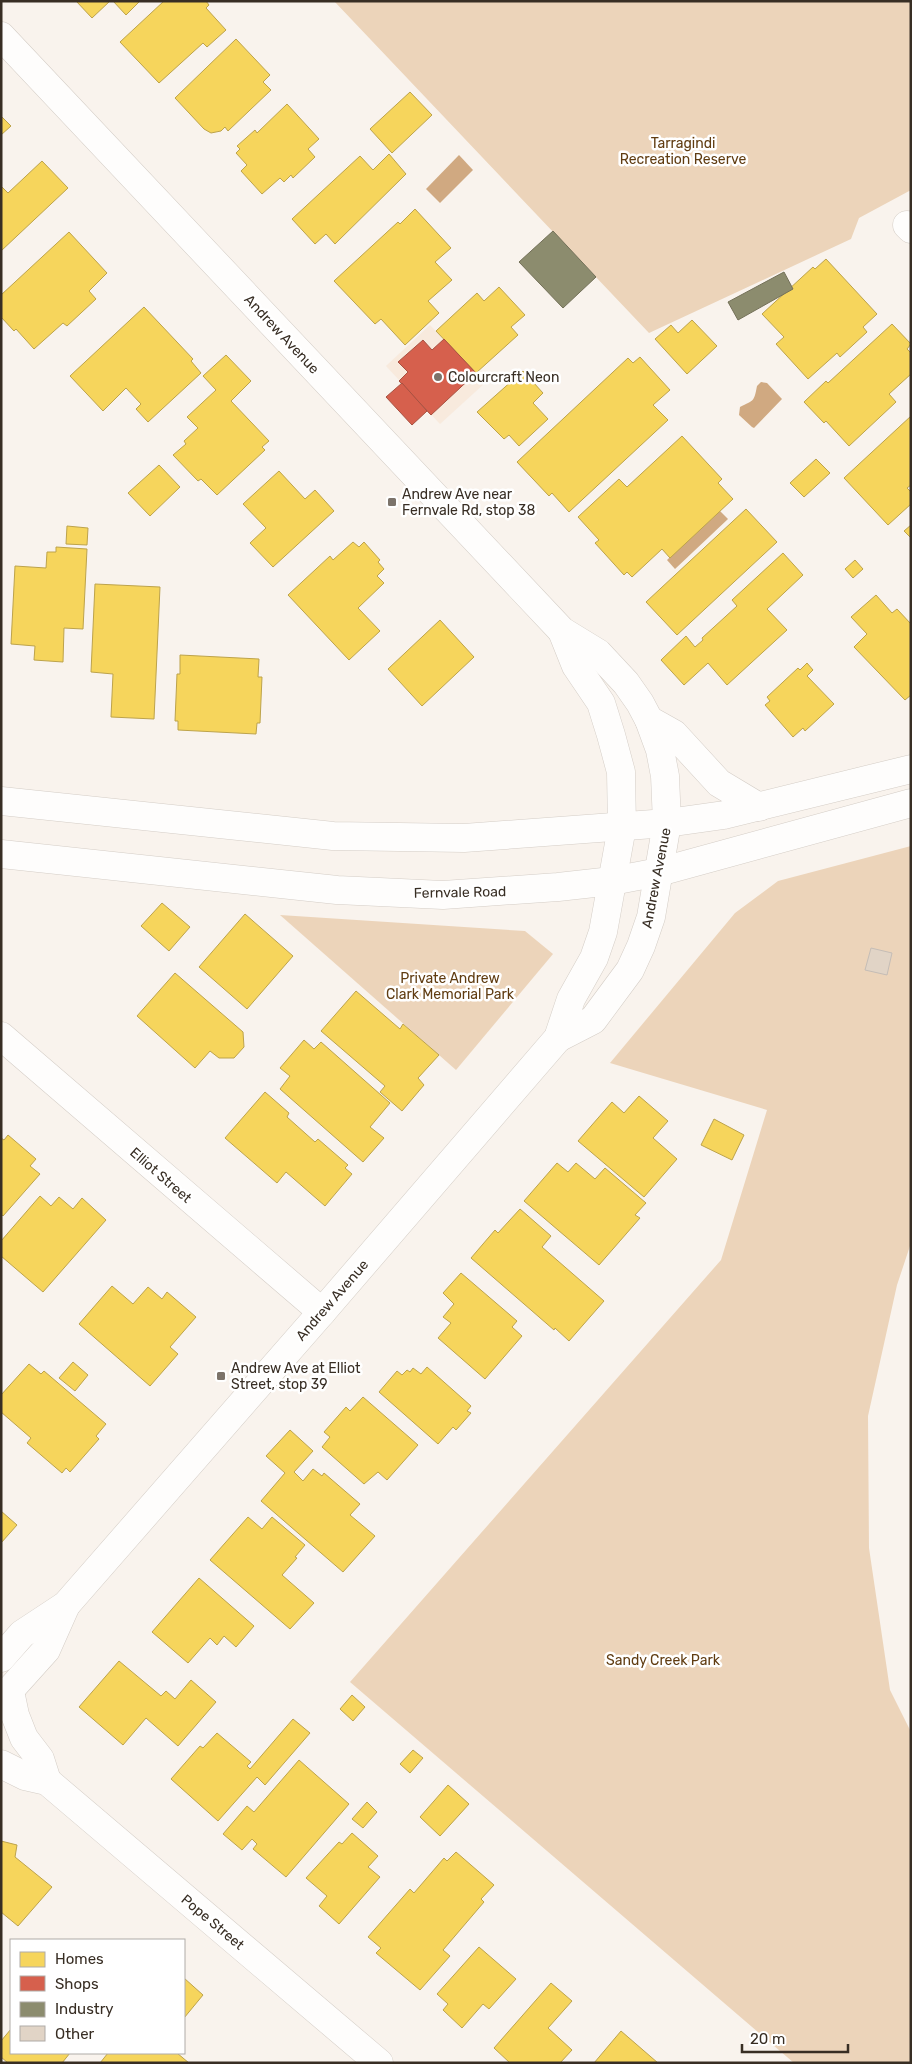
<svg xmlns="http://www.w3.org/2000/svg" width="912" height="2064" viewBox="0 0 912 2064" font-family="Rubik,sans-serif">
<rect width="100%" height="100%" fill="#f9f3ed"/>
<path fill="#f8eadd" d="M 430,325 L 485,383 L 440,424 L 386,366 Z"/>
<g fill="#ecd4ba">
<path d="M 334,1 L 911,1 L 911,190 L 859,218 L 851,239 L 649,333 Z"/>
<path d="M 911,846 L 911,1243 L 897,1285 L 868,1416 L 869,1548 L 890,1690 L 911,1732 L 911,2063 L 794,2063 L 350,1682 L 721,1260 L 767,1110 L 610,1063 L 735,913 L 778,881 Z"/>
<path d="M 280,915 L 525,931 L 553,954 L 456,1070 Z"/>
</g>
<g fill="#d0a981">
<path d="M 459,155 L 473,170 L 440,203 L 426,189 Z"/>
<path d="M 761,382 L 767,383 L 782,399 L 754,428 L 752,427 L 739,415 L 740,407 C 754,400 754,402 757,386 Z"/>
<path d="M 720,511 L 728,519 L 675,569 L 667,560 Z"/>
</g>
<g fill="#f6d55c" stroke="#bda34b">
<path d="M 76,1 L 110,1 L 92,18 Z"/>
<path d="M 113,1 L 140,1 L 126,15 Z"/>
<path d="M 164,1 L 206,1 L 209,5 L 206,8 L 226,30 L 207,47 L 203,43 L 159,83 L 120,42 Z"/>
<path d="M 236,39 L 270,75 L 263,82 L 271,90 L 228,131 L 225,127 L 221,131 L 211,133 L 204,129 L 175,98 Z"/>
<path d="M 410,92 L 432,115 L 392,153 L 370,129 Z"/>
<path d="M 287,104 L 319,139 L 308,149 L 315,157 L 293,178 L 291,175 L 284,182 L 280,178 L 262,194 L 241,171 L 247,165 L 236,153 L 240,149 L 237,146 L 255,130 L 257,133 Z"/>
<path d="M 1,116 L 11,126 L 1,135 Z"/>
<path d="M 389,154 L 406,174 L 335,244 L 326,234 L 315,244 L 292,219 L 360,156 L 373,170 Z"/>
<path d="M 42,161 L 68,188 L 1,251 L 1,186 L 8,193 Z"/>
<path d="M 415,209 L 451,248 L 435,262 L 452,280 L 428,301 L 439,313 L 405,345 L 381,319 L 375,324 L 334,281 L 398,222 L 400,224 Z"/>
<path d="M 69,232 L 107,273 L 89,291 L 96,299 L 67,326 L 63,323 L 34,349 L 16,329 L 14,331 L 1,317 L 1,295 Z"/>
<path d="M 826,259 L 877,314 L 863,327 L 867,332 L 840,357 L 837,353 L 808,379 L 776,344 L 784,337 L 762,314 L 813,267 L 815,269 Z"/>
<path d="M 499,287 L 525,315 L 511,327 L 518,335 L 476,373 L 436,331 L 477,293 L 484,301 Z"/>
<path d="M 144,307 L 193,359 L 191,361 L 201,373 L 148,422 L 136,409 L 141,404 L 126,388 L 103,411 L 70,376 Z"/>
<path d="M 692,320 L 717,346 L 687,374 L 655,339 L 671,325 L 678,333 Z"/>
<path d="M 892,324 L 911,344 L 907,349 L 911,353 L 911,374 L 889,394 L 896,402 L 849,446 L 826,421 L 824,423 L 804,402 L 826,381 L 828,383 Z"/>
<path d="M 226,355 L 251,381 L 231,401 L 269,441 L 262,447 L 265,450 L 217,495 L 201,479 L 198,481 L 173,455 L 186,444 L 184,441 L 198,428 L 187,417 L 216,390 L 203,376 Z"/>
<path d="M 640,357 L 670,390 L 653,405 L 668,420 L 569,512 L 552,493 L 549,496 L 517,462 L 628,358 L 633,363 Z"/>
<path d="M 523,371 L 543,393 L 533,403 L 548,419 L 519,446 L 509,435 L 504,439 L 477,412 Z"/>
<path d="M 911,416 L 911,485 L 907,488 L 911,492 L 911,504 L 888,525 L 844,478 Z"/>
<path d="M 682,436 L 722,479 L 718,483 L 733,499 L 670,558 L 662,549 L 632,577 L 627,572 L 624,575 L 595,543 L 599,540 L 578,517 L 619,479 L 627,487 Z"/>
<path d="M 816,459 L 830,473 L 804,497 L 790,483 Z"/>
<path d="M 159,465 L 180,487 L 150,516 L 128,493 Z"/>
<path d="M 279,471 L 305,499 L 315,490 L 334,511 L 273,567 L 250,543 L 266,528 L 243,504 Z"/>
<path d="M 746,509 L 777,542 L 677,635 L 646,602 Z"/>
<path d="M 911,525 L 911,538 L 904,531 Z"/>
<path d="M 67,526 L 88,528 L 87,545 L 66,544 Z"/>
<path d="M 353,542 L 359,547 L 364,542 L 380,560 L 378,562 L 384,569 L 377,576 L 384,583 L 358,608 L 380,631 L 349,660 L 288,595 L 330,556 L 333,560 Z"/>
<path d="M 56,547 L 87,549 L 83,629 L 64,628 L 63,662 L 34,660 L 35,646 L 11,644 L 15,566 L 46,568 L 47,552 L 56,552 Z"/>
<path d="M 783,553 L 803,575 L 767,609 L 787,630 L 727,685 L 708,663 L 684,685 L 661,660 L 686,636 L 695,647 L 703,640 L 702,638 L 737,606 L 732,600 Z"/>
<path d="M 855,560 L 863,569 L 853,578 L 845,569 Z"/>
<path d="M 95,584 L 160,587 L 154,719 L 111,717 L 113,674 L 91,672 Z"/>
<path d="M 876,595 L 892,613 L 897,609 L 911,624 L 911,695 L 905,700 L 854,647 L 867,634 L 851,617 Z"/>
<path d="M 440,620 L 474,657 L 422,706 L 388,669 Z"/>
<path d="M 180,655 L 259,659 L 258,677 L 262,677 L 260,723 L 257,723 L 256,734 L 178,730 L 178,721 L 175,721 L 177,674 L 180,674 Z"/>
<path d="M 807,663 L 813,670 L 807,676 L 834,704 L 805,731 L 803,728 L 793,737 L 765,705 L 770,701 L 767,697 L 798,668 L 800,670 Z"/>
<path d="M 162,903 L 190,927 L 169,951 L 141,926 Z"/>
<path d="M 245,914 L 293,956 L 247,1009 L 199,967 Z"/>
<path d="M 175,973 L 243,1032 L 244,1047 L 234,1058 L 219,1058 L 210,1051 L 195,1068 L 137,1016 Z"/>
<path d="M 356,991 L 400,1029 L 403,1024 L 439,1055 L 418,1078 L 424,1085 L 402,1111 L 380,1092 L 385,1086 L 321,1031 Z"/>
<path d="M 304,1040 L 314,1049 L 321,1042 L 390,1103 L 370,1127 L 384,1138 L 363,1162 L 280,1089 L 290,1076 L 280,1068 Z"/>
<path d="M 265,1092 L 289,1113 L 287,1117 L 315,1142 L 318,1139 L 348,1165 L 345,1168 L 352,1174 L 325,1206 L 286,1172 L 277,1183 L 225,1138 Z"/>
<path d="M 639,1096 L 668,1121 L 653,1138 L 677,1159 L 644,1197 L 578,1141 L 612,1102 L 624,1113 Z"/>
<path d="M 714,1119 L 744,1135 L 732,1160 L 701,1145 Z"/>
<path d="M 8,1135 L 36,1159 L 30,1166 L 40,1174 L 3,1216 L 1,1214 L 1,1138 L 4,1140 Z"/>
<path d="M 557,1163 L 568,1172 L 576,1163 L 595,1179 L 605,1168 L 646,1203 L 635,1215 L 640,1218 L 599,1265 L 524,1201 Z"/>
<path d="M 40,1196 L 51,1206 L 59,1197 L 73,1209 L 82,1198 L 106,1220 L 43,1292 L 1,1256 L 1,1241 Z"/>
<path d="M 520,1209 L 551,1236 L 542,1247 L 604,1301 L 569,1341 L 555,1328 L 554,1330 L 471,1258 L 495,1230 L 498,1233 Z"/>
<path d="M 461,1273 L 517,1321 L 512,1327 L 522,1336 L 485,1379 L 438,1338 L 451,1323 L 443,1317 L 454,1304 L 443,1293 Z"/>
<path d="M 112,1286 L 133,1304 L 148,1287 L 162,1299 L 167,1292 L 196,1317 L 170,1347 L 178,1354 L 150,1386 L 79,1324 Z"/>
<path d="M 73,1362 L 88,1375 L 75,1391 L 59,1378 Z"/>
<path d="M 29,1364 L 41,1374 L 44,1371 L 106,1424 L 96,1436 L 99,1439 L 70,1472 L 66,1468 L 62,1473 L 27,1443 L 31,1438 L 1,1412 L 1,1395 Z"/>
<path d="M 427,1367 L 471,1406 L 467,1411 L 471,1413 L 456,1430 L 453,1427 L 438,1444 L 379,1392 L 397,1371 L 402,1375 L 407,1370 L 410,1372 L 413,1368 L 421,1374 Z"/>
<path d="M 363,1397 L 418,1445 L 387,1480 L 378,1472 L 364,1484 L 322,1447 L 330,1437 L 324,1432 L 346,1407 L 350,1411 Z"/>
<path d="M 290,1430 L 313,1451 L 294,1472 L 303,1481 L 313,1469 L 322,1476 L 324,1473 L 360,1504 L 350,1515 L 375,1536 L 343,1572 L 261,1501 L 285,1473 L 266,1456 Z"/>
<path d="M 1,1511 L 17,1525 L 1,1543 Z"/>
<path d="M 248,1517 L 262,1529 L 272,1517 L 305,1545 L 295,1557 L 297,1558 L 282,1575 L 314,1603 L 290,1629 L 210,1560 Z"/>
<path d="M 199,1578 L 254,1626 L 236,1647 L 224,1636 L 217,1645 L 210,1638 L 188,1663 L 152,1632 Z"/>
<path d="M 119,1661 L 161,1696 L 166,1691 L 175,1699 L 191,1680 L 216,1702 L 178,1746 L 146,1718 L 123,1745 L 79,1707 Z"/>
<path d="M 352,1695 L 365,1707 L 353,1721 L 340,1709 Z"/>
<path d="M 293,1719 L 310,1733 L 265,1785 L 257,1777 L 218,1821 L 171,1779 L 200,1746 L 203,1748 L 217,1733 L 251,1762 L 247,1766 L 250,1769 Z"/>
<path d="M 413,1750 L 423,1758 L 410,1773 L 400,1764 Z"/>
<path d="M 299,1760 L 349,1804 L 286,1877 L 253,1849 L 257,1844 L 252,1839 L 242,1850 L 223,1834 L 247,1806 L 254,1812 Z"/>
<path d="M 448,1785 L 469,1804 L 440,1836 L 420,1817 Z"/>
<path d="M 367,1802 L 377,1812 L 363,1828 L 352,1819 Z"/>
<path d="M 352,1833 L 378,1856 L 368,1867 L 380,1877 L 339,1924 L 319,1906 L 327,1896 L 306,1878 L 339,1842 L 342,1844 Z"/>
<path d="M 1,1841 L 17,1845 L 15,1857 L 52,1887 L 18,1926 L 1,1912 Z"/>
<path d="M 456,1852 L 494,1885 L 481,1899 L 484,1902 L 443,1950 L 450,1956 L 420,1990 L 376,1953 L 381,1948 L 368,1937 L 410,1889 L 414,1893 L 444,1858 L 447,1861 Z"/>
<path d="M 479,1947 L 516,1979 L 489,2009 L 483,2004 L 462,2028 L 443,2010 L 448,2004 L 437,1994 Z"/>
<path d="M 184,1978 L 203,1995 L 184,2018 Z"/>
<path d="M 551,1983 L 572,2001 L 548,2028 L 572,2050 L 560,2063 L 510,2063 L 494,2048 Z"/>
<path d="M 11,2029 L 11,2053 L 70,2053 L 62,2063 L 8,2063 L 1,2057 L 1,2041 Z"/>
<path d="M 621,2031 L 658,2063 L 594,2063 Z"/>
<path d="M 108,2053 L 177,2053 L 189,2063 L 100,2063 Z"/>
</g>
<g fill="#d6604d" stroke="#a75141">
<path d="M 444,339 L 476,373 L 431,415 L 399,381 L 408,372 L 398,362 L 423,340 L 432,350 Z"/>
<path d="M 402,383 L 427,411 L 412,425 L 386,397 Z"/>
</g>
<g fill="#8c8c6e" stroke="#737058">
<path d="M 553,231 L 596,277 L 563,308 L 519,262 Z"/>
<path d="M 784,272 L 793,289 L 738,320 L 728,302 Z"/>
</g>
<path fill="#e1d4c6" stroke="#c5bdb6" d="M 871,948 L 892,953 L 887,975 L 865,970 Z"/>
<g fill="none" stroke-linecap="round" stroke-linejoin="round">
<g stroke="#d4cdc6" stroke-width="29">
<g id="street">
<path d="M 1,36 L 562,631 L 598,653 L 626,683 L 640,703 L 649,720 L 660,750 L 665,776 L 667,823 L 651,917 L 641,946 L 630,970 L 593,1020 L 558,1038"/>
<path d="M 907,225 L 911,229"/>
<path d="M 1,1036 L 322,1312"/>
<path d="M 1,1658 L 22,1634 L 66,1605 L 322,1312 L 558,1038 L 571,999 L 594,958 L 603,932 L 622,827 L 621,772 L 611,735 L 601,703 L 576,666 L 562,631"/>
<path d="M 10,1691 L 15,1715 L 24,1738 L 40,1759 L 47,1781"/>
<path d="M 1,1700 L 46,1650 L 66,1605"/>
<path d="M 1,1764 L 25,1776 L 47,1781 L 379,2063"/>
</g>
</g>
<g stroke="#d4cdc6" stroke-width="29">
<g id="secondary">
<path d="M 649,720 L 674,734 L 719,783 L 759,807"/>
<path d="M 1,801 L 333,836 L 464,838 L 667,823 L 724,815 L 911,769"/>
<path d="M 1,854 L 337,890 L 443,895 L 558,887 L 612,881 L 659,872 L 911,803"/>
</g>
</g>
<use href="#street" stroke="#fefdfc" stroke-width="28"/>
<use href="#secondary" stroke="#fefdfc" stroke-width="28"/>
</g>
<g fill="#7c736a" stroke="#fff" stroke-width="2">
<circle cx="438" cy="377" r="5"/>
<rect x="387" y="497" width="10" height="10" rx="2.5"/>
<rect x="216" y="1371" width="10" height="10" rx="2.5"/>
</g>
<g text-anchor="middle" stroke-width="5" stroke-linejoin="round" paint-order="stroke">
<g font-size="14" fill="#603c11" stroke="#fff">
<text x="683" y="148">Tarragindi<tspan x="683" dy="16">Recreation Reserve</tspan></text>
<text x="450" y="983">Private Andrew<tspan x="450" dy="16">Clark Memorial Park</tspan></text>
<text x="663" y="1665">Sandy Creek Park</text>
</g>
<g font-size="14" fill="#382e24" stroke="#fff">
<text transform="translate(282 334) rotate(47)" y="5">Andrew Avenue</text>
<text transform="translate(656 878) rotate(-79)" y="5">Andrew Avenue</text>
<text transform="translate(460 892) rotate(-1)" y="5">Fernvale Road</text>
<text transform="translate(161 1175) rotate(41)" y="5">Elliot Street</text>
<text transform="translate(332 1300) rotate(-49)" y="5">Andrew Avenue</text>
<text transform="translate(213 1922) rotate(40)" y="5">Pope Street</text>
</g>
<g font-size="14" fill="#382e24" stroke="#fff" text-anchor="start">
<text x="448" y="382">Colourcraft Neon</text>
<text x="402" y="499">Andrew Ave near<tspan x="402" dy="16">Fernvale Rd, stop 38</tspan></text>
<text x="231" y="1373">Andrew Ave at Elliot<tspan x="231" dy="16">Street, stop 39</tspan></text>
</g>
</g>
<rect width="912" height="2064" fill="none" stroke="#382e24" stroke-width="5"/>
<rect x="10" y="1939" width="175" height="115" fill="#ffffff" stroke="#afaba7"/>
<rect x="20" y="1952" width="25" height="15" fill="#f6d55c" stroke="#afaba7"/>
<text x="55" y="1964" font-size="15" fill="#382e24">Homes</text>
<rect x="20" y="1976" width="25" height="15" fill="#d6604d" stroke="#afaba7"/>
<text x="55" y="1989" font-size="15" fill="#382e24">Shops</text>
<rect x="20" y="2002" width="25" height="15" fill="#8c8c6e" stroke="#afaba7"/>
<text x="55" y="2014" font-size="15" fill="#382e24">Industry</text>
<rect x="20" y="2026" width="25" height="15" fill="#e1d4c6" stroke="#afaba7"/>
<text x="55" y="2039" font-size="15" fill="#382e24">Other</text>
<path d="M742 2044v8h106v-8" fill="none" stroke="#382e24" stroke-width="2.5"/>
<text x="750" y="2044" font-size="15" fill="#382e24" stroke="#ffffff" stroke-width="4" paint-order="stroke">20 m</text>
</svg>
